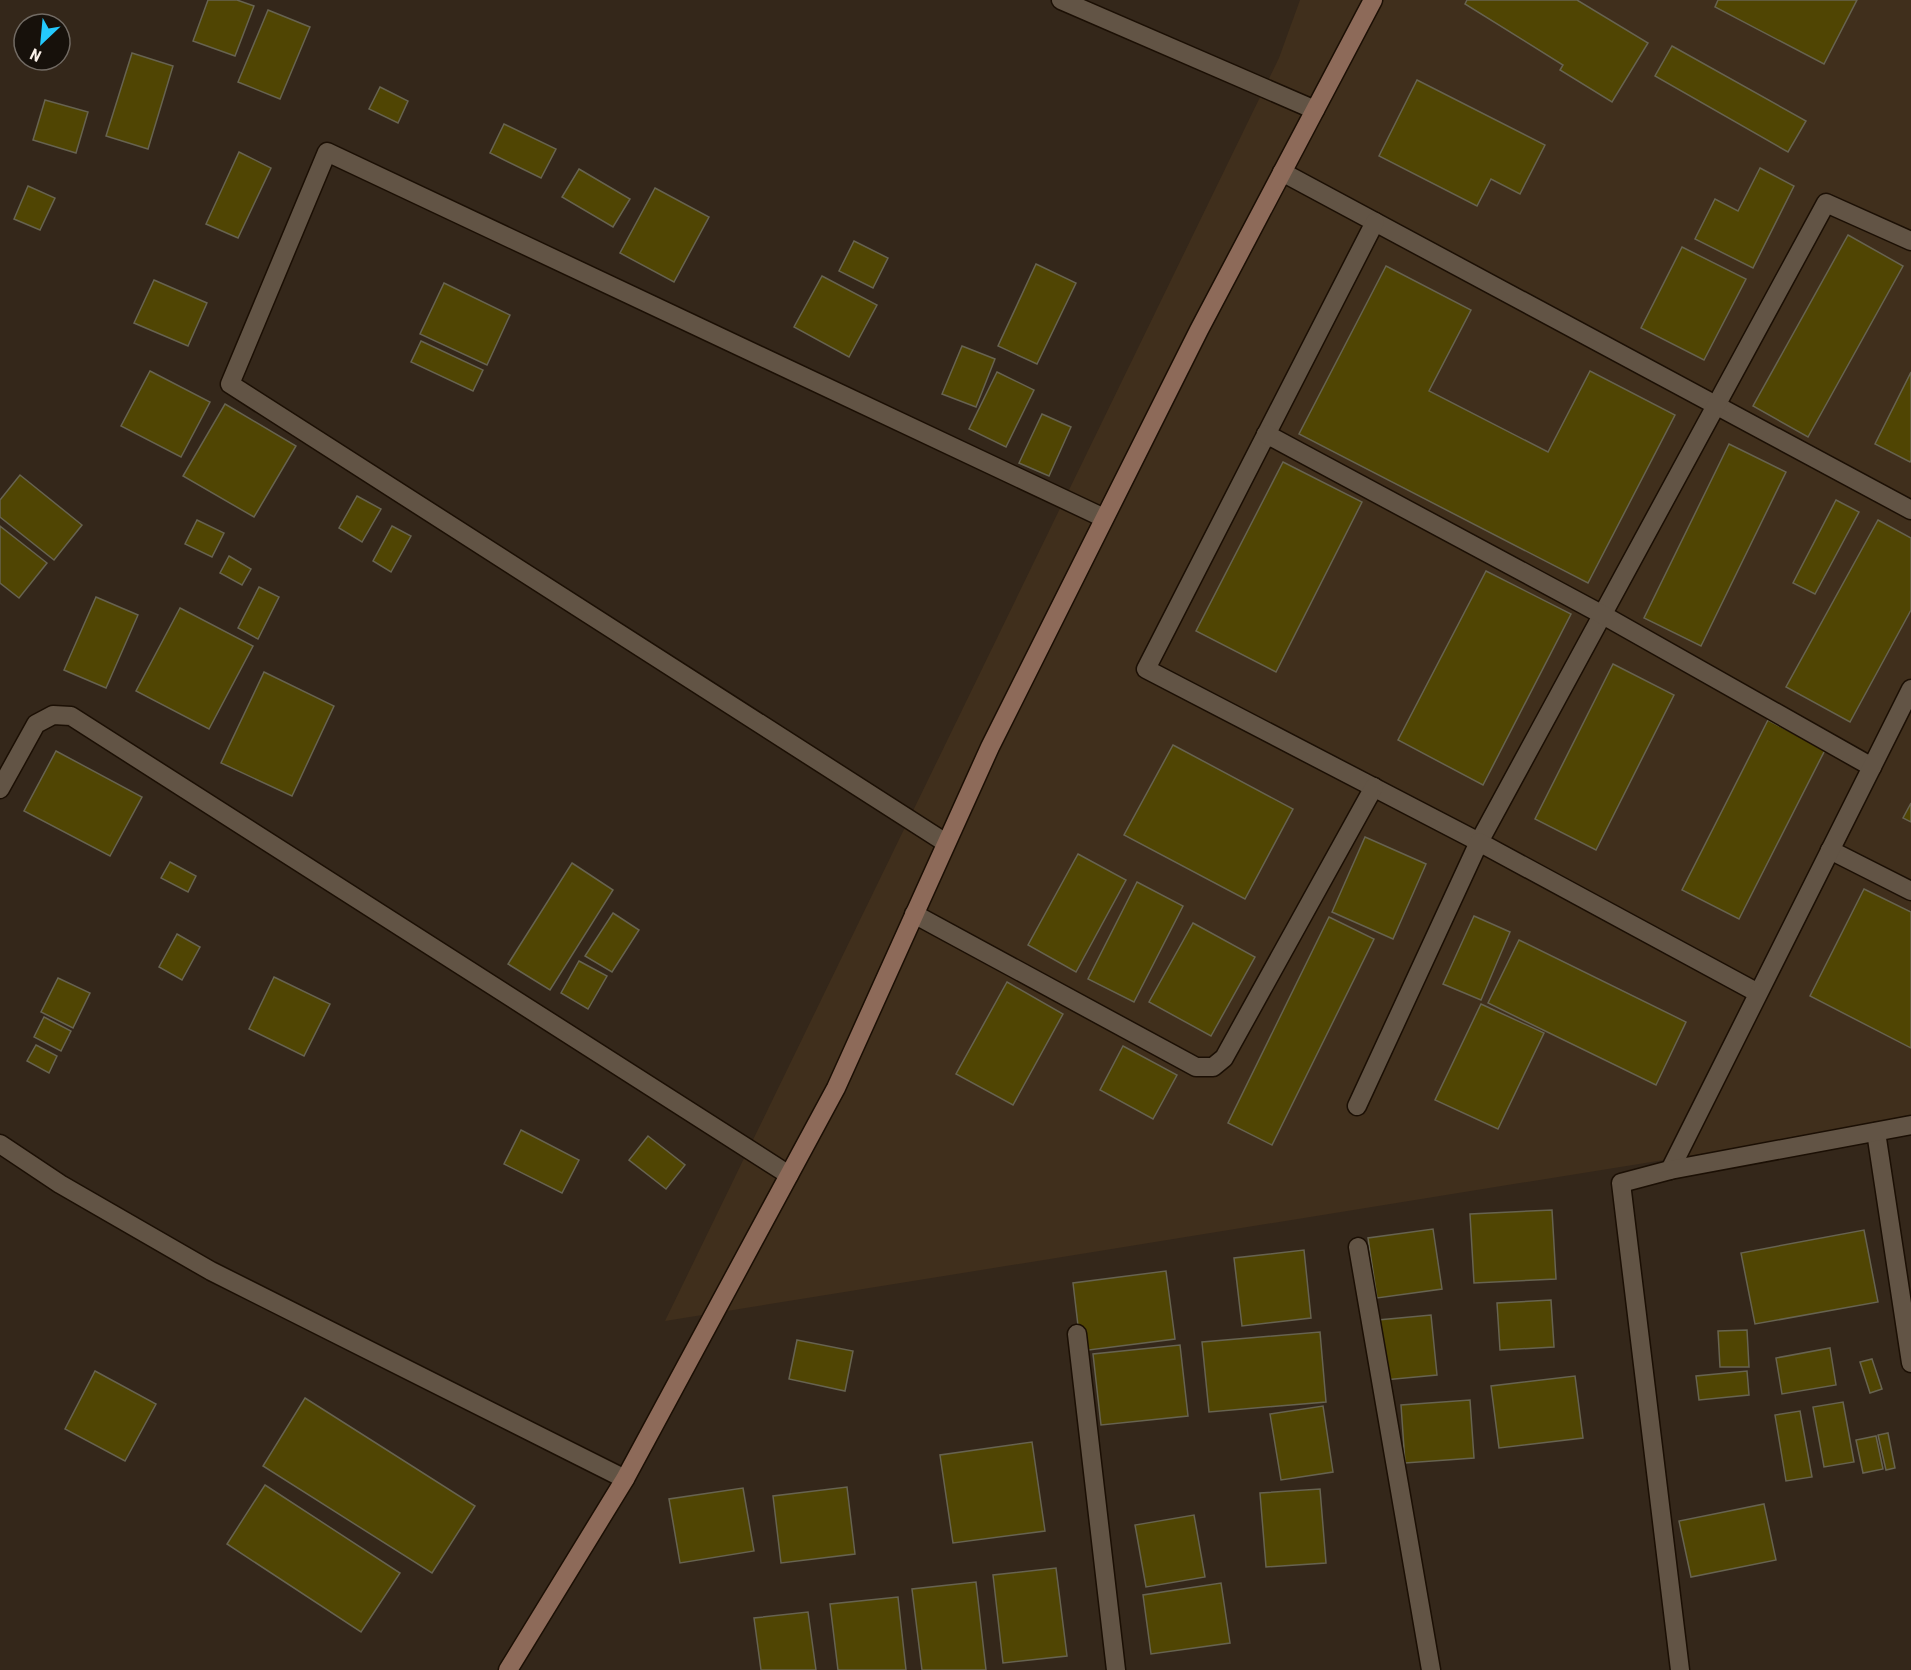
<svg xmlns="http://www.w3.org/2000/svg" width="1911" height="1670" viewBox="0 0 1911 1670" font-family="'Roboto Condensed',sans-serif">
<rect width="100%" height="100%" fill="#34271a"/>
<path fill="#402f1c" d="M 1300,0 L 1911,0 L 1911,1120 L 665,1321 L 1279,58 Z"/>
<g fill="#504503" stroke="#676350" stroke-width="1.5">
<path d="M 208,0 L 237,0 L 254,6 L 235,56 L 193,41 Z"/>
<path d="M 1467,0 L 1577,0 L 1648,43 L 1612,102 L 1560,70 L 1563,65 L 1465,4 Z"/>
<path d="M 1718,0 L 1857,0 L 1824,64 L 1715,7 Z"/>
<path d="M 268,10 L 310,27 L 280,99 L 238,82 Z"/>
<path d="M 1672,46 L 1806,121 L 1788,152 L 1655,76 Z"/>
<path d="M 132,53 L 173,66 L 148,149 L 106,136 Z"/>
<path d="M 1417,80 L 1545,145 L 1520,194 L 1491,179 L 1477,206 L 1379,156 Z"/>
<path d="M 380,87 L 408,101 L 398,123 L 369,109 Z"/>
<path d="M 45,100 L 88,112 L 76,153 L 33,140 Z"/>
<path d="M 504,124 L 556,149 L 541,178 L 490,153 Z"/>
<path d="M 239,152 L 271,168 L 238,238 L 206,224 Z"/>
<path d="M 1760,168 L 1794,186 L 1753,268 L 1695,239 L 1715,199 L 1738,211 Z"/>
<path d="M 579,169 L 630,199 L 613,227 L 562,197 Z"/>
<path d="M 28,186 L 55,198 L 40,230 L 14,219 Z"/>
<path d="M 655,188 L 709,217 L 674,282 L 620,253 Z"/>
<path d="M 1848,235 L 1903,266 L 1808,437 L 1753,406 Z"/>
<path d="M 854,241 L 888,258 L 873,288 L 839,271 Z"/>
<path d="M 1682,247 L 1746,279 L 1704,360 L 1641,328 Z"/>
<path d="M 1036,264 L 1076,283 L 1037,364 L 998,346 Z"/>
<path d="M 1386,266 L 1471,310 L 1429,391 L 1548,452 L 1590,371 L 1675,415 L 1588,583 L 1299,434 Z"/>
<path d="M 822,276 L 877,305 L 849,357 L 794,327 Z"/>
<path d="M 154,280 L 207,303 L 188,346 L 134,323 Z"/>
<path d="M 444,283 L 510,315 L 487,365 L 420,334 Z"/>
<path d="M 421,341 L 483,370 L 473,391 L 411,362 Z"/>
<path d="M 962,346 L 995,359 L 976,407 L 942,394 Z"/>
<path d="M 150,371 L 210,402 L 181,457 L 121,426 Z"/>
<path d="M 997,372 L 1034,390 L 1006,447 L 969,429 Z"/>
<path d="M 1911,372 L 1911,460 L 1910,462 L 1875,444 Z"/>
<path d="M 225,404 L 296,446 L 254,517 L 183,476 Z"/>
<path d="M 1042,414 L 1071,427 L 1049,476 L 1019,463 Z"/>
<path d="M 1729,444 L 1786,472 L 1701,646 L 1644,618 Z"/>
<path d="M 1283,462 L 1362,502 L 1276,672 L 1196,631 Z"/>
<path d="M 20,475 L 82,525 L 54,560 L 0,517 L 0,500 Z"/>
<path d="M 357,496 L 381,509 L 362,542 L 339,528 Z"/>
<path d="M 1836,500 L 1859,512 L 1815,594 L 1793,583 Z"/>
<path d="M 197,520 L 224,533 L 212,557 L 185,544 Z"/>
<path d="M 1878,520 L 1911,538 L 1911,610 L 1850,722 L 1786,687 Z"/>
<path d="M 0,526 L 47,563 L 19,598 L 0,583 Z"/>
<path d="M 392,526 L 411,536 L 391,572 L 373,561 Z"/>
<path d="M 229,556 L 251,569 L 242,585 L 220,573 Z"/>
<path d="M 1486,571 L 1571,614 L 1483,785 L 1398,740 Z"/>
<path d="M 259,587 L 279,597 L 258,639 L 238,628 Z"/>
<path d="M 96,597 L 138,615 L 106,688 L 64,670 Z"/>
<path d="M 180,608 L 253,646 L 209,729 L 136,691 Z"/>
<path d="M 1613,664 L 1674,695 L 1596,850 L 1535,819 Z"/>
<path d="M 264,672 L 334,706 L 292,796 L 221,763 Z"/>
<path d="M 1768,720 L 1825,750 L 1739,919 L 1682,890 Z"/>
<path d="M 1173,745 L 1293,809 L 1245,899 L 1124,835 Z"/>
<path d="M 56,751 L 142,797 L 110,856 L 24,811 Z"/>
<path d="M 1911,803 L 1911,822 L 1903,818 Z"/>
<path d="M 1365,837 L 1426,864 L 1393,939 L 1332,912 Z"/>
<path d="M 1078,854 L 1126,880 L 1076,972 L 1028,945 Z"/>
<path d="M 170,862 L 196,876 L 188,892 L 161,878 Z"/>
<path d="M 572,863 L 613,890 L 550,990 L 508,964 Z"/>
<path d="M 1137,882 L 1183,906 L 1134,1002 L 1088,979 Z"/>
<path d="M 1864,889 L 1911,912 L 1911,1048 L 1810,996 Z"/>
<path d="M 613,913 L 639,930 L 612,972 L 585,956 Z"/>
<path d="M 1474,916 L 1510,932 L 1481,1000 L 1443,984 Z"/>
<path d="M 1329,917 L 1374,939 L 1272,1145 L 1228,1123 Z"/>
<path d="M 1193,923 L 1255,957 L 1211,1036 L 1149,1002 Z"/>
<path d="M 177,934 L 200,947 L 182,980 L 159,967 Z"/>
<path d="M 1519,940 L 1686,1022 L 1656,1085 L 1488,1003 Z"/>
<path d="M 579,961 L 607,976 L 588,1009 L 561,993 Z"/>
<path d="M 274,977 L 330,1004 L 304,1056 L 249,1029 Z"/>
<path d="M 58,978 L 90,993 L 73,1028 L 41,1012 Z"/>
<path d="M 1007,982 L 1063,1014 L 1013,1105 L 956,1074 Z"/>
<path d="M 1481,1004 L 1544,1033 L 1498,1129 L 1435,1100 Z"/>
<path d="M 44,1017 L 71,1031 L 61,1051 L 34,1037 Z"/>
<path d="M 36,1045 L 57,1056 L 49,1073 L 27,1061 Z"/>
<path d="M 1123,1046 L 1177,1075 L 1153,1119 L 1100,1090 Z"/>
<path d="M 521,1130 L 579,1160 L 562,1193 L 504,1164 Z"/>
<path d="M 648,1136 L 685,1165 L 666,1189 L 629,1160 Z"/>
<path d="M 1552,1210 L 1556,1279 L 1474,1283 L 1470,1214 Z"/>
<path d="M 1433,1229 L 1442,1289 L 1377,1298 L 1368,1238 Z"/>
<path d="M 1864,1230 L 1878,1302 L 1755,1324 L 1741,1253 Z"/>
<path d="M 1304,1250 L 1311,1318 L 1242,1326 L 1234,1258 Z"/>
<path d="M 1166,1271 L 1175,1339 L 1081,1351 L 1073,1283 Z"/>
<path d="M 1551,1300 L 1554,1347 L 1500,1350 L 1497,1303 Z"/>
<path d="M 1431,1315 L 1437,1375 L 1384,1380 L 1378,1320 Z"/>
<path d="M 1747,1330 L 1749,1367 L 1720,1367 L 1718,1331 Z"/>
<path d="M 1320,1332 L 1326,1402 L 1209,1412 L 1202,1342 Z"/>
<path d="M 797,1340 L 853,1351 L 845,1391 L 789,1379 Z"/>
<path d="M 1180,1345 L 1188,1416 L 1101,1425 L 1093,1354 Z"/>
<path d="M 1830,1348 L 1836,1385 L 1782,1394 L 1776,1358 Z"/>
<path d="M 1872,1359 L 1882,1389 L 1870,1393 L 1860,1362 Z"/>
<path d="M 95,1371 L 156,1404 L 125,1461 L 65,1429 Z"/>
<path d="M 1747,1371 L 1749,1395 L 1699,1400 L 1696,1376 Z"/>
<path d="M 1575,1376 L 1583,1438 L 1499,1448 L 1491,1386 Z"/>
<path d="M 305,1398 L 475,1506 L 432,1573 L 263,1466 Z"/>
<path d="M 1470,1400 L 1474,1458 L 1405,1463 L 1401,1405 Z"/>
<path d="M 1843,1402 L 1854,1462 L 1824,1467 L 1813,1407 Z"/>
<path d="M 1323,1406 L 1333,1472 L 1281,1480 L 1270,1414 Z"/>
<path d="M 1800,1411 L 1812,1477 L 1786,1481 L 1775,1415 Z"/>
<path d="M 1888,1433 L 1895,1468 L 1886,1470 L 1878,1435 Z"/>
<path d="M 1876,1436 L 1883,1469 L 1863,1473 L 1856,1440 Z"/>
<path d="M 1032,1442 L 1045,1531 L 953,1543 L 940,1455 Z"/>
<path d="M 265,1485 L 400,1573 L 361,1632 L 227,1544 Z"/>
<path d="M 847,1487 L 855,1554 L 781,1563 L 773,1496 Z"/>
<path d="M 743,1488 L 754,1551 L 680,1563 L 669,1499 Z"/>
<path d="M 1320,1489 L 1326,1563 L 1266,1567 L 1260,1493 Z"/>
<path d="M 1764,1504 L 1776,1560 L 1691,1577 L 1679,1521 Z"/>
<path d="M 1194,1515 L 1205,1577 L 1146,1587 L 1135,1525 Z"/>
<path d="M 1056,1568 L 1067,1656 L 1003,1663 L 993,1575 Z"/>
<path d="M 976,1582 L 986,1670 L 922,1670 L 912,1589 Z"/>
<path d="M 1221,1583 L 1230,1643 L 1151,1654 L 1143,1595 Z"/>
<path d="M 898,1597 L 906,1670 L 838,1670 L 830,1604 Z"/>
<path d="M 808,1612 L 816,1670 L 761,1670 L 754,1618 Z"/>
</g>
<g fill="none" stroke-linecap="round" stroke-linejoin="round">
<g stroke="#1b0f04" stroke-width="21">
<g id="street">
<path d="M 1061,0 L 1315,110"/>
<path d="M 1282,172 L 1911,510"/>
<path d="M 1375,222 L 1146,669 L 1479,842 L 1826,203 L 1911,241"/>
<path d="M 1266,434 L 1603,615 L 1872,767"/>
<path d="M 0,789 L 36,724 L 53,715 L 71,716 L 789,1175"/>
<path d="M 946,843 L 230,384 L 327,152 L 1104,518"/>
<path d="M 1830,850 L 1911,891"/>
<path d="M 914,914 L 1196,1067 L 1213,1067 L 1224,1058 L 1374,787"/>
<path d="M 1357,1106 L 1479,842 L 1758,993"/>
<path d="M 1876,1132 L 1911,1363"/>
<path d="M 0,1144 L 60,1184 L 211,1271 L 625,1479"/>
<path d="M 1670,1170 L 1911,689"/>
<path d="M 1358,1247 L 1431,1670"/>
<path d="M 1077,1334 L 1116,1670"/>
<path d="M 1680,1670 L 1621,1183 L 1670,1170 L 1911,1125"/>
</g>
</g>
<g stroke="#1b0f04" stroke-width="21">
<path id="secondary" d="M 508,1670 L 625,1479 L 836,1088 L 990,747 L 1199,330 L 1373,0"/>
</g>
<use href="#street" stroke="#625445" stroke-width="18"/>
<use href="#secondary" stroke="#8d6a59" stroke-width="18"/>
</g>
<g transform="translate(42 42) rotate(206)"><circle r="28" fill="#17110b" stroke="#726b64" stroke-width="1.5"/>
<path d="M0-4.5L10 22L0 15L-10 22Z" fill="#24c9fe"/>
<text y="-9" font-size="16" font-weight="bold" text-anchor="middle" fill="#fbf2ea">N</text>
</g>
</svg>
